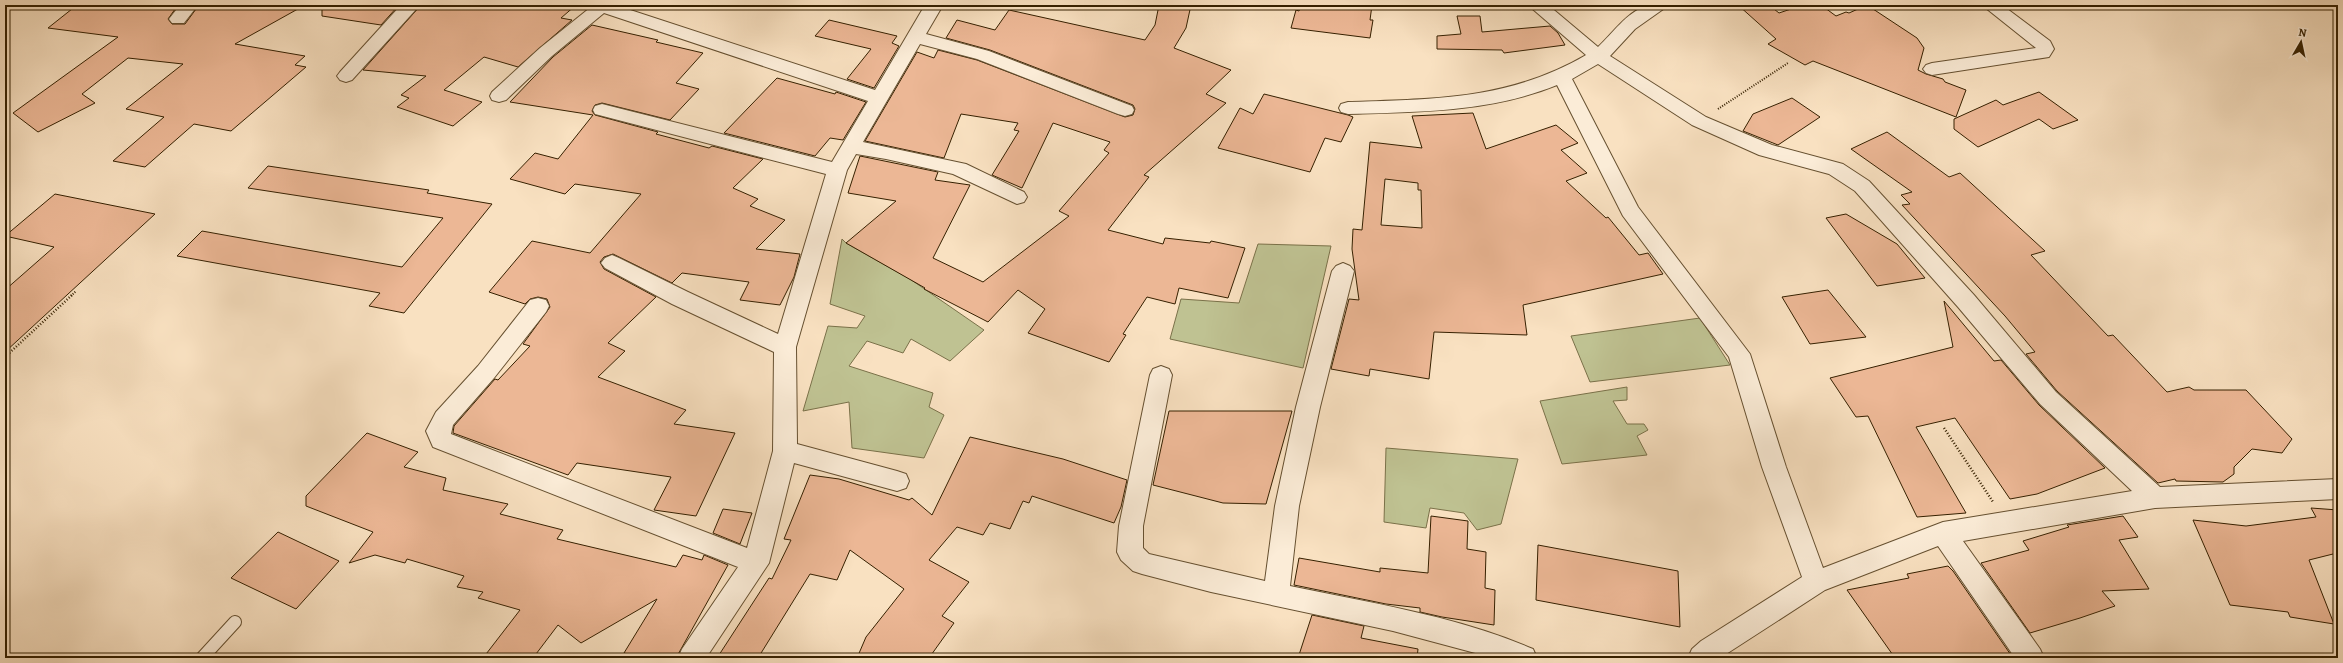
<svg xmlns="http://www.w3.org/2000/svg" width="2343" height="663" viewBox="0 0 2343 663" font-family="Alegreya,serif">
<rect width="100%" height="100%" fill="#f9e1c1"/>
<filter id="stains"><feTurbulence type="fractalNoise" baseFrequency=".005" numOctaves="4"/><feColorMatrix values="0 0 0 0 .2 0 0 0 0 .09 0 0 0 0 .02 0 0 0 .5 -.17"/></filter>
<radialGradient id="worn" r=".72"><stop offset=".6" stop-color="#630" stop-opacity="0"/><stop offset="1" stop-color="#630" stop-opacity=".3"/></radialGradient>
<g fill="#bfc292" stroke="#7a7149">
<path d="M 842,239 L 846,243 L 910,279 L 984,330 L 950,361 L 911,339 L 903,353 L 867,341 L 849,366 L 933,393 L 929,407 L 944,415 L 924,458 L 852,448 L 849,402 L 803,411 L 828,326 L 857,328 L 865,316 L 830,304 Z"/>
<path d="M 1258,244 L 1331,246 L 1303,368 L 1170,339 L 1181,299 L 1239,303 Z"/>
<path d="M 1700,318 L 1730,365 L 1590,382 L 1571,336 Z"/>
<path d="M 1627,387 L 1627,400 L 1613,401 L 1627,424 L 1644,424 L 1648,430 L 1637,436 L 1647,455 L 1562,464 L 1540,401 Z"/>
<path d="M 1386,448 L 1518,459 L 1501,524 L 1477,530 L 1464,513 L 1430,508 L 1426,528 L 1384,522 Z"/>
</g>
<g fill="#ecb795" stroke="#352000" fill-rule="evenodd">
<path d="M 77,5 L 178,5 L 168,19 L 172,24 L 185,24 L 199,5 L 305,5 L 235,44 L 305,56 L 295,65 L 306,67 L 231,131 L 194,124 L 145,167 L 113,161 L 164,117 L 126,109 L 183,64 L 128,58 L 82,94 L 95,103 L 38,132 L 13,113 L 118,37 L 48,28 Z"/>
<path d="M 322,5 L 399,5 L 381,25 L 322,16 Z"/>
<path d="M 421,5 L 576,5 L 561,18 L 572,20 L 518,67 L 484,57 L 444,90 L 482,102 L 453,126 L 397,107 L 409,98 L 401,95 L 426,76 L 363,70 Z"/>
<path d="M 1159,5 L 1191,5 L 1186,28 L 1174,48 L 1231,70 L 1206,94 L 1226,103 L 1144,175 L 1149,177 L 1108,230 L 1163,244 L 1165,238 L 1210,243 L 1211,241 L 1245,248 L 1228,298 L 1179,288 L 1175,304 L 1147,297 L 1123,334 L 1126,335 L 1109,362 L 1028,333 L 1045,309 L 1018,290 L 988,322 L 924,289 L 925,288 L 846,243 L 896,201 L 848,193 L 860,156 L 938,172 L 935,180 L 970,185 L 933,258 L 983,282 L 1069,216 L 1059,211 L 1109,153 L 1104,150 L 1110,142 L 1053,123 L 1022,188 L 992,175 L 1019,131 L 1014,130 L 1018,123 L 961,114 L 944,158 L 865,141 L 917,52 L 934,58 L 938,50 L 977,60 L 1125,117 L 1133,115 L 1135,109 L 1133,105 L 990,50 L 946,38 L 957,20 L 995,30 L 1009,10 L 1145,40 L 1155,25 Z"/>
<path d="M 1301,5 L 1372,5 L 1370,20 L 1373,20 L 1370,38 L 1291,28 L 1296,10 L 1299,11 Z"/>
<path d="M 1738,5 L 1769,5 L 1779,13 L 1803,5 L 1821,5 L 1836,16 L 1846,12 L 1849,13 L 1867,5 L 1917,38 L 1924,48 L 1918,70 L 1926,74 L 1943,79 L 1945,82 L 1966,90 L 1956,117 L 1813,61 L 1805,65 L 1768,44 L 1776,39 Z"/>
<path d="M 1457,16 L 1480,16 L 1482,32 L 1550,26 L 1558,33 L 1565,45 L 1504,53 L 1502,50 L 1437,49 L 1437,36 L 1461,34 Z"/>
<path d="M 829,20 L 897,36 L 892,43 L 899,46 L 874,88 L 847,79 L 871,49 L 815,36 Z"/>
<path d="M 592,25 L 658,40 L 656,42 L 703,53 L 676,83 L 699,89 L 670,120 L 602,103 L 595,105 L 592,111 L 595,115 L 658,132 L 656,134 L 709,148 L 712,146 L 763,159 L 733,188 L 758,199 L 750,206 L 785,220 L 756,249 L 800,254 L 794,277 L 780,305 L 740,300 L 749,282 L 682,273 L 672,283 L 613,254 L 604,257 L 600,262 L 604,269 L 656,297 L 608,343 L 625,351 L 598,377 L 686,410 L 674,424 L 735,433 L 696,516 L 654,510 L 671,477 L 577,463 L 568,475 L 453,433 L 454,426 L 495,379 L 498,380 L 530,346 L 523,344 L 550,307 L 547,299 L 538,297 L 530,299 L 525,304 L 489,292 L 532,241 L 590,253 L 641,194 L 575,184 L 565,194 L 510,179 L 535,153 L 558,159 L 593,115 L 510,102 L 553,57 Z"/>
<path d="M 777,78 L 835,94 L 836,92 L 866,102 L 843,140 L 830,138 L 815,156 L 724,133 Z"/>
<path d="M 2039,92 L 2078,120 L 2053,129 L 2039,119 L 1978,147 L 1954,129 L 1954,119 L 1996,100 L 2003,105 Z"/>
<path d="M 1264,94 L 1348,115 L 1353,117 L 1341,142 L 1325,138 L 1310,172 L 1218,148 L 1240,108 L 1253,114 Z"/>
<path d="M 1792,98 L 1820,117 L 1778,145 L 1743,131 L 1753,114 Z"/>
<path d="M 1473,113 L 1486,149 L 1556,125 L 1578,143 L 1561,150 L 1587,173 L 1566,181 L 1606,218 L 1608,217 L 1639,255 L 1648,253 L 1663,274 L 1523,305 L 1527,335 L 1434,332 L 1429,379 L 1370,369 L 1369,376 L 1331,369 L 1349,299 L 1359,300 L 1352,249 L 1353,229 L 1362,230 L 1370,142 L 1422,148 L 1412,116 ZM 1385,179 L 1418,183 L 1418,190 L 1421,190 L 1422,228 L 1381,225 Z"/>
<path d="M 1887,132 L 1949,177 L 1960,173 L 2045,251 L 2031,255 L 2108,336 L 2113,335 L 2167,392 L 2189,387 L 2194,390 L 2246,390 L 2292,439 L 2282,453 L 2252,449 L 2234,467 L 2234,474 L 2223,482 L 2176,481 L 2175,479 L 2158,483 L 2057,391 L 2026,354 L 2035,352 L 2005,316 L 1902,205 L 1910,204 L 1901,195 L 1912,192 L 1851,149 Z"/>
<path d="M 268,166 L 429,190 L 427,193 L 492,204 L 404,313 L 369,306 L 380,293 L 177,256 L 202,231 L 402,267 L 443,218 L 248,188 Z"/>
<path d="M 55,194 L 155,214 L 5,352 L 5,290 L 54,247 L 5,236 Z"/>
<path d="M 1846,214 L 1897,244 L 1925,278 L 1877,286 L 1826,218 Z"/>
<path d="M 1828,290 L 1866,337 L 1810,344 L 1782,297 Z"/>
<path d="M 1944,301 L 1994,361 L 2001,360 L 2039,405 L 2105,468 L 2037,494 L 2010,499 L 1955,418 L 1916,427 L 1966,513 L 1917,517 L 1868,416 L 1856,417 L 1830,378 L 1953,347 Z"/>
<path d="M 1169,411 L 1292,411 L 1266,504 L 1223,503 L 1153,485 Z"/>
<path d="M 367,433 L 418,452 L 404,467 L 446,478 L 443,490 L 508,504 L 500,514 L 563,530 L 557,539 L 676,567 L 683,555 L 702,560 L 704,555 L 728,565 L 676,658 L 642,658 L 624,653 L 657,599 L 581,643 L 558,625 L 533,658 L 483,658 L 520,610 L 478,598 L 483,592 L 457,587 L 464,576 L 407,559 L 405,563 L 375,555 L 349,563 L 373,532 L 306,506 L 306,496 Z"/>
<path d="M 970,437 L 1063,459 L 1127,480 L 1121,507 L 1114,523 L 1032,496 L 1029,503 L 1023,501 L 1010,529 L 990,523 L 983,535 L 957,527 L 929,560 L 969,582 L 942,616 L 954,623 L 929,658 L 857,658 L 866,637 L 904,589 L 850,550 L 837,580 L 810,574 L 758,658 L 717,658 L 769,578 L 772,579 L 791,540 L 784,539 L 810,475 L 839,479 L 909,500 L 912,498 L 932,515 Z"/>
<path d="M 2311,508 L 2338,510 L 2338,555 L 2337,553 L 2309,560 L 2334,624 L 2290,617 L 2288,612 L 2230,605 L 2193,520 L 2246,526 L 2316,517 Z"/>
<path d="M 723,509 L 752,513 L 740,544 L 713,533 Z"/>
<path d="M 1431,516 L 1468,521 L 1467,549 L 1486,552 L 1485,588 L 1495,590 L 1494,625 L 1442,617 L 1420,612 L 1420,608 L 1386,604 L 1294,585 L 1299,558 L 1380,572 L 1380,568 L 1428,573 Z"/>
<path d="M 2123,516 L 2138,537 L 2119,540 L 2149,589 L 2102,591 L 2115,606 L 2080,618 L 2030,633 L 1981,563 L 2029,550 L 2023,541 L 2069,527 L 2067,525 Z"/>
<path d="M 278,532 L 339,561 L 296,609 L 231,578 Z"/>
<path d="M 1538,545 L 1678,571 L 1680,627 L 1536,600 Z"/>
<path d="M 1948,566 L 1953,571 L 2013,658 L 1895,658 L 1847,590 L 1909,578 L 1907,574 Z"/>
<path d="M 1312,615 L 1364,626 L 1361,638 L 1418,649 L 1417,658 L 1298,658 Z"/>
</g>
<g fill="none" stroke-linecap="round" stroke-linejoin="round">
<g stroke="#665030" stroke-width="14">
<path id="lane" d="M 202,658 L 235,622"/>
</g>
<g stroke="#665030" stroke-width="2">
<g id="street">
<path d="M 180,5 L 198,5 L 184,23 L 172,23 L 169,19 Z"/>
<path d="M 401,5 L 420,5 L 352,80 L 346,82 L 340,80 L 337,76 L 340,72 Z"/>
<path d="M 589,5 L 615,5 L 875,90 L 925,5 L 943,5 L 926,34 L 989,51 L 1132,106 L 1134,110 L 1132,114 L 1125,116 L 1118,114 L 977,59 L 920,44 L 863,142 L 966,164 L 1024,192 L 1027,197 L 1024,202 L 1017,204 L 953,174 L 886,159 L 856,154 L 847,170 L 796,347 L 797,444 L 897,471 L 906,474 L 909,481 L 906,488 L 897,491 L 794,463 L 769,563 L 706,658 L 678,658 L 682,649 L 738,567 L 433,447 L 426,431 L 436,412 L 478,366 L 530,300 L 538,298 L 546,300 L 549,306 L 546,312 L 494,378 L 453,425 L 451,434 L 747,548 L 773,451 L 774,352 L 672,304 L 605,268 L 601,263 L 605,258 L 612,255 L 619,258 L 688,292 L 778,334 L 826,174 L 595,114 L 593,110 L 595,106 L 602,104 L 832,162 L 868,101 L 604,13 L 552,56 L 506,100 L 499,102 L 492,100 L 490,96 L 492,92 L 540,48 L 591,7 Z"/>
<path d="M 1528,5 L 1548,5 L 1598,47 C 1613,33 1626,13 1646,6 C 1653,3 1662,5 1669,5 L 1635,29 L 1610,56 L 1706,117 L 1772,145 L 1843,164 L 1869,181 L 1974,295 L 2056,392 L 2160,487 L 2338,479 L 2338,499 L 2155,508 L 1963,541 L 2040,649 L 2044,658 L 2015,658 L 1938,546 L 1825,590 L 1720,658 L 1688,658 L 1692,649 L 1701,641 L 1802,577 L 1762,467 L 1729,357 L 1623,216 L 1557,85 C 1491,112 1418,112 1348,114 L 1341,112 L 1339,108 L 1341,104 L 1348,102 C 1434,99 1509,100 1586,55 ZM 1598,64 L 1692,125 L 1759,155 L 1829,174 L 1855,191 L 1958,307 L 2040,404 L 2132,491 L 1943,522 L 1823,568 L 1786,467 L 1750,354 L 1638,207 L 1572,79 Z"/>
<path d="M 1982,5 L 2002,5 L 2050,41 L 2054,49 L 2049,57 L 1932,75 L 1926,73 L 1923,69 L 1926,65 L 1932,63 L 2036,48 Z"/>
<path d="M 1343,263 L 1350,266 L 1354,271 L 1320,407 L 1299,506 L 1290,586 C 1371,603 1457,616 1533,649 L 1537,658 L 1494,658 L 1393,631 L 1211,592 L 1142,574 L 1133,571 L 1121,560 L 1117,552 L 1119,526 L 1150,375 L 1153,369 L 1161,366 L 1169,369 L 1172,375 L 1143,526 L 1143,548 L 1149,554 L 1265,581 L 1275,506 L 1296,407 L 1332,271 L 1336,266 Z"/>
</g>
</g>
<g stroke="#352000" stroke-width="2" stroke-dasharray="1 1.5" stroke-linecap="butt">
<path d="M 1718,109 L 1788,63"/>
<path d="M 71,296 L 76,291"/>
</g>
<g stroke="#352000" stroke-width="2.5" stroke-dasharray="1 2" stroke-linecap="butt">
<path d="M 5,357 L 72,295"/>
<path d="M 1944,428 L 1993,502"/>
</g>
<use href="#lane" stroke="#fbecd7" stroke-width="12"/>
<use href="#street" fill="#fbecd7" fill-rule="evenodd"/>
</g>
<rect width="2343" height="663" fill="none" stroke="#f9e1c1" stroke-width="20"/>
<rect x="6" y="6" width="2331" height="651" fill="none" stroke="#352000" stroke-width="2"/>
<rect x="10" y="10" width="2323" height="643" fill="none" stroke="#352000"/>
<g transform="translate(2301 42) rotate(9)" stroke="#fbecd7" stroke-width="3" paint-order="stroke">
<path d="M0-3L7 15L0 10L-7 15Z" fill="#352000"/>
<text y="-6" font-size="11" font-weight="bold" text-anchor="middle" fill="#352000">N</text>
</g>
<rect width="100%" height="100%" filter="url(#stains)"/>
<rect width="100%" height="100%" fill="url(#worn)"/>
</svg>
